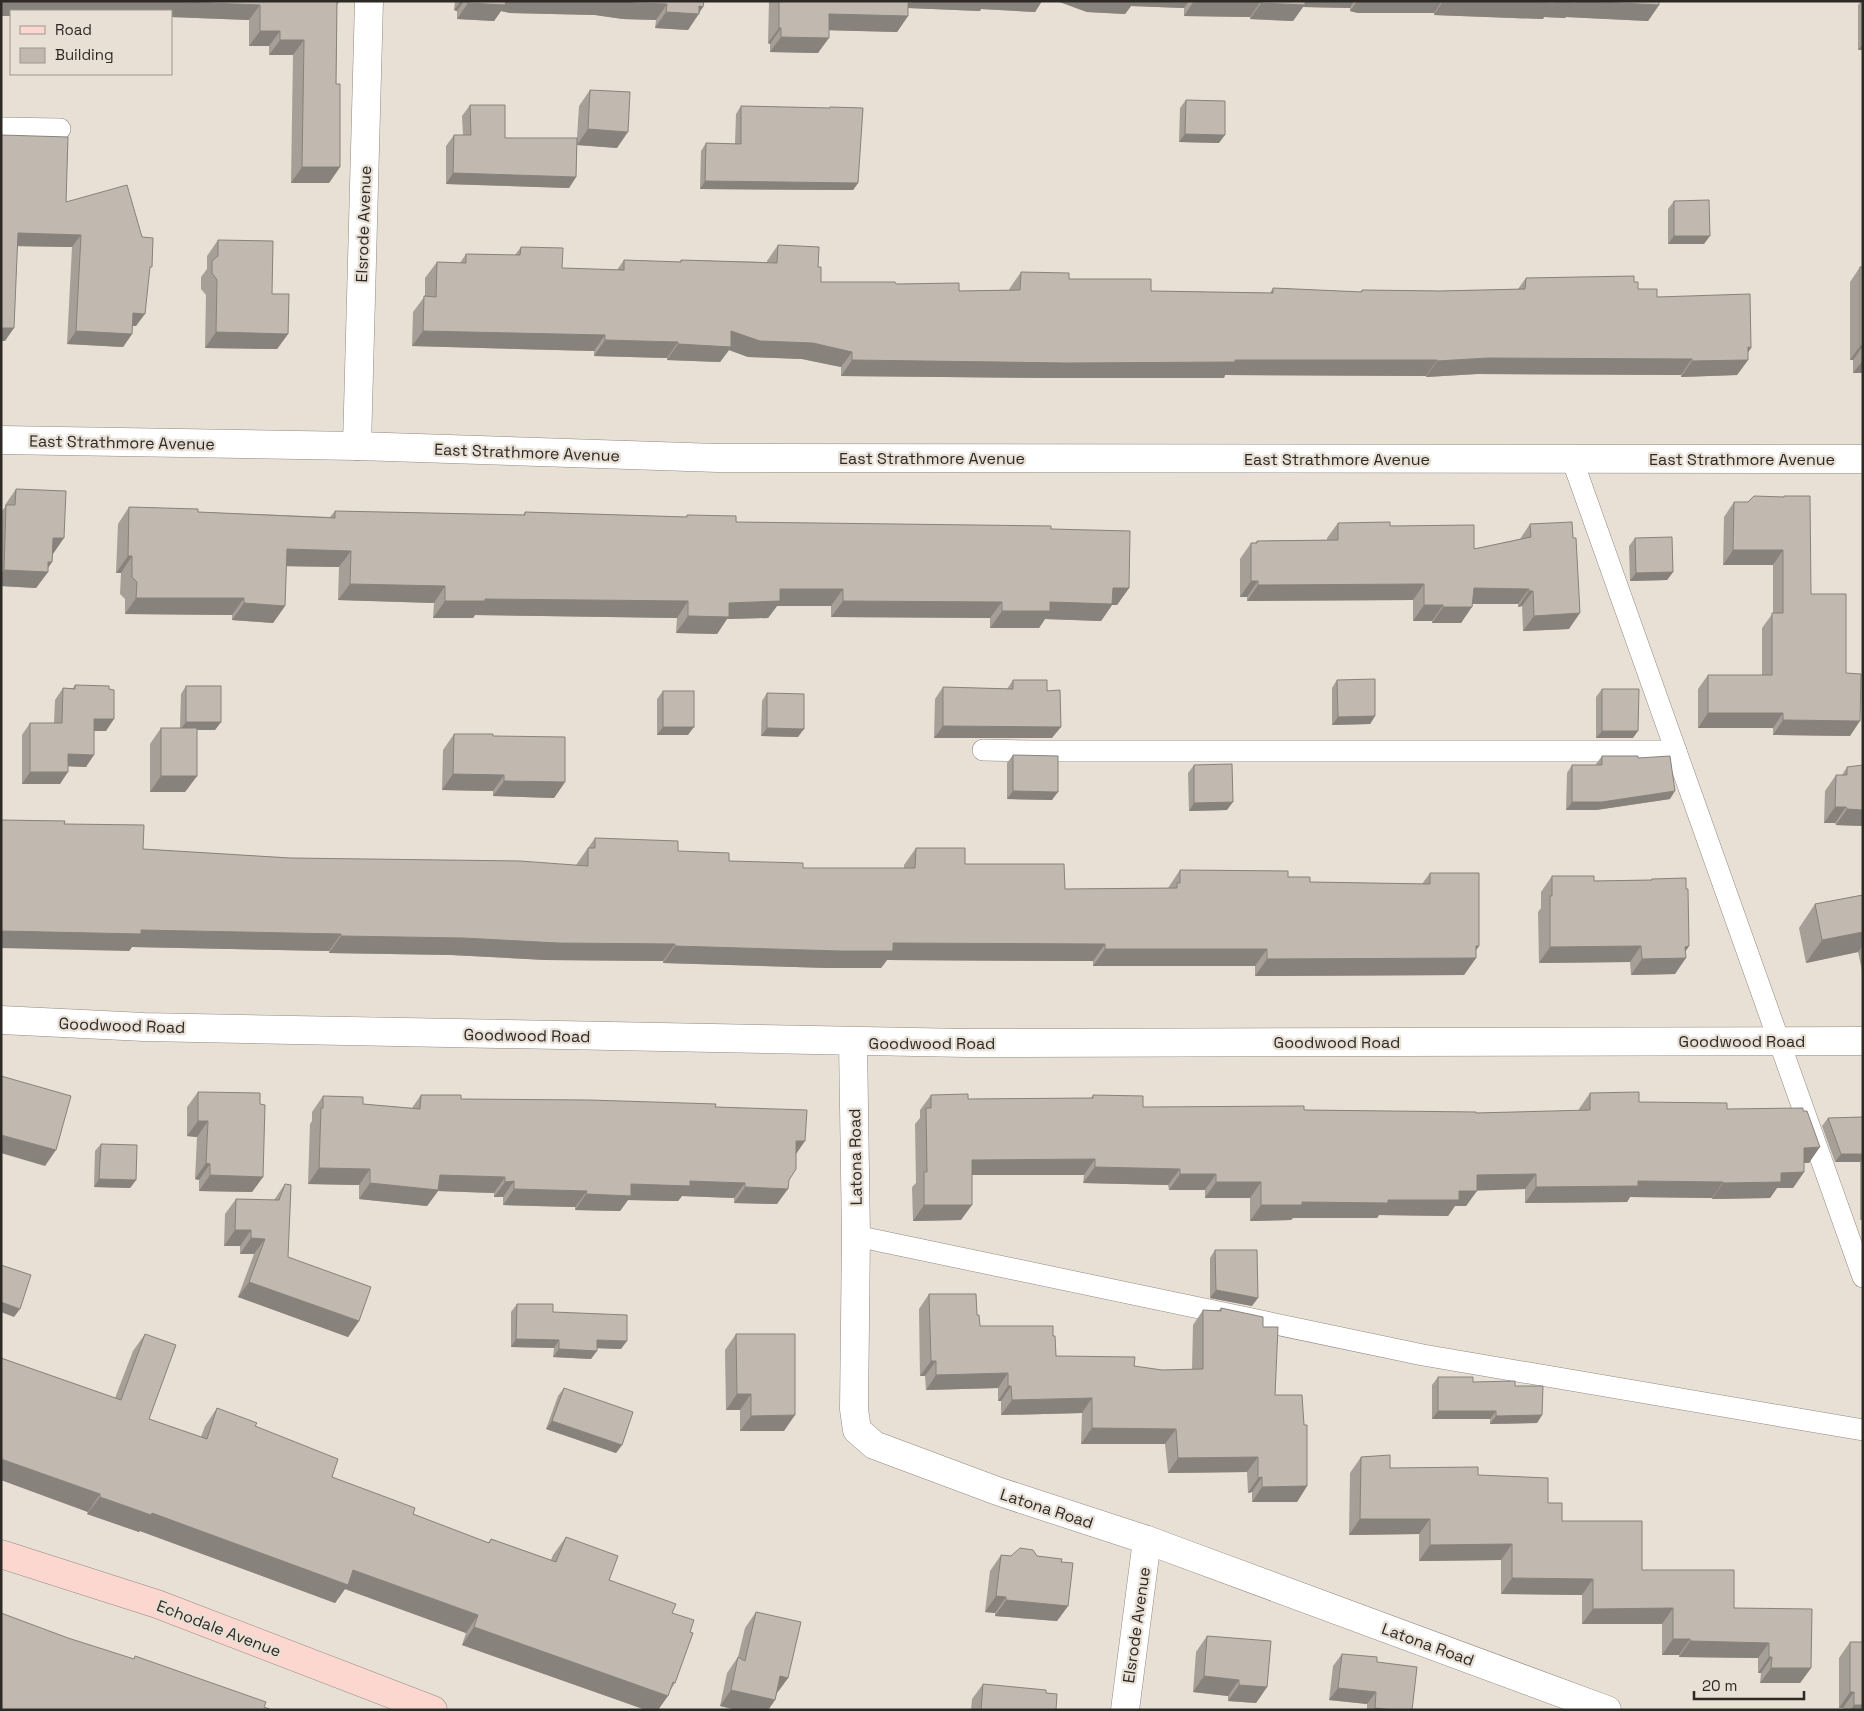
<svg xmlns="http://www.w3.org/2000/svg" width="1864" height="1711" viewBox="0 0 1864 1711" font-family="'Space Grotesk',sans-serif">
<rect width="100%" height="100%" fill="#e8dfd5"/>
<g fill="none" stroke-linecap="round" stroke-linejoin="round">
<g stroke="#918981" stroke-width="22">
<g id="lane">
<path d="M 1,128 L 60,129"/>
<path d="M 1572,459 L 1863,1277"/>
<path d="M 983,750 L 1034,751 L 1676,751"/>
<path d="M 856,1236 L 1423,1355 L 1863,1430"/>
</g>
</g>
<g stroke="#918981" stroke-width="29">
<g id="street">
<path d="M 1,440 L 357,446 L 718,458 L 1863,459"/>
<path d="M 357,446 L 369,1"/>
<path d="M 1,1020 L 144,1027 L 966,1043 L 1863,1041"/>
<path d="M 853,1042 L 856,1236 L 854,1409 L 857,1430 L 874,1445 L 1000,1492 L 1147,1540 L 1607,1710"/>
<path d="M 1125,1710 L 1147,1540"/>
</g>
</g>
<g stroke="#918981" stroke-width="29">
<path id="secondary" d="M 1,1554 L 157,1604 L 433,1710"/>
</g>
<use href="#lane" stroke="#fff" stroke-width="21"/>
<use href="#street" stroke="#fff" stroke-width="28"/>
<use href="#secondary" stroke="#fbd7d0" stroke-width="28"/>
</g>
<g fill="#a69f97">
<path d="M 1,1 L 340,1 L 337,5 L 336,84 L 340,167 L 329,183 L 291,183 L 293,55 L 269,55 L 269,46 L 249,46 L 249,20 L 171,17 L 171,11 L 11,11 Z"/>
<path d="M 455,1 L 704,1 L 699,14 L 688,30 L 655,28 L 656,20 L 623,19 L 595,15 L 510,13 L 501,11 L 494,21 L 457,19 L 457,11 L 454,10 Z"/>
<path d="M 769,1 L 1042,1 L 1035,12 L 981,9 L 980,11 L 908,8 L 908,16 L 897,32 L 829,30 L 818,53 L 770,52 L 770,44 L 768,43 Z"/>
<path d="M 1057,1 L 1659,1 L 1659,5 L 1648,21 L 1566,17 L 1565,18 L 1544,17 L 1543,19 L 1434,15 L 1434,13 L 1358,13 L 1350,11 L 1350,8 L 1303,7 L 1293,21 L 1250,19 L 1250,17 L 1184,16 L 1184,8 L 1131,6 L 1125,14 L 1087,12 Z"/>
<path d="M 1861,1 L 1863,1 L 1863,50 L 1858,50 L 1858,5 Z"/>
<path d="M 590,90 L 617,148 L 577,145 L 576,177 L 569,188 L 446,184 L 446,146 L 454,135 L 463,135 L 462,116 L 470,105 L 505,138 L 577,138 L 579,106 Z"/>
<path d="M 1186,100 L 1219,143 L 1179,142 L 1180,108 Z"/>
<path d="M 741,106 L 829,108 L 830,107 L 858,183 L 853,190 L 700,189 L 701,151 L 706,143 L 735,144 L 736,114 Z"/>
<path d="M 1,135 L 66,202 L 149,271 L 136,326 L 132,326 L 132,334 L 123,347 L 67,344 L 72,247 L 17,246 L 5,341 L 1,341 Z"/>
<path d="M 1674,201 L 1704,244 L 1668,244 L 1668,209 Z"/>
<path d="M 218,240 L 272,294 L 288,334 L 277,349 L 205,348 L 206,295 L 201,289 L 201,277 L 207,269 L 207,256 Z"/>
<path d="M 778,245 L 818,267 L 821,282 L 896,284 L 959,291 L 1009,290 L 1010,288 L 1021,272 L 1151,291 L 1270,293 L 1273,288 L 1360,292 L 1362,290 L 1440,291 L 1518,289 L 1526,278 L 1634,282 L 1638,289 L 1657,297 L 1751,348 L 1748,352 L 1748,360 L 1737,375 L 1681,377 L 1681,375 L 1477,374 L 1426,377 L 1426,376 L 1225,375 L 1224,378 L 1056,378 L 841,376 L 841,367 L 802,359 L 748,357 L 729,350 L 720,362 L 667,360 L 667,358 L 594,356 L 594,351 L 412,346 L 413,312 L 425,296 L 425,278 L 437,262 L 460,263 L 466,254 L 515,255 L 521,247 L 562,268 L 617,270 L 624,260 L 679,262 L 681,260 L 767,262 L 767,261 Z"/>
<path d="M 1860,267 L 1863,267 L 1863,373 L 1853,373 L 1853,360 L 1850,360 L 1850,282 Z"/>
<path d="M 16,489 L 53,554 L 52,562 L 48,568 L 48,572 L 36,588 L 1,586 L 1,512 L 5,507 L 5,505 Z"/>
<path d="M 1784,496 L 1811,594 L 1846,673 L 1850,736 L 1773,735 L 1773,728 L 1698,728 L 1698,689 L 1708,675 L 1762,675 L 1762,628 L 1773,613 L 1773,565 L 1723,565 L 1724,517 L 1734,502 L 1748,502 L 1783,497 Z"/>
<path d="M 129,507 L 198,512 L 330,517 L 335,511 L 523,515 L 525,512 L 686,517 L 687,515 L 736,522 L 1051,529 L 1129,588 L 1117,605 L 1112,605 L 1101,621 L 1045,619 L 1039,628 L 990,628 L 990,618 L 831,617 L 831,606 L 777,606 L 768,618 L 727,619 L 717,634 L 676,633 L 677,618 L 475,615 L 473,618 L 433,618 L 434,603 L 338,600 L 339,567 L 286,566 L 285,606 L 273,623 L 232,620 L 232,615 L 125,614 L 125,599 L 120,594 L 121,573 L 116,573 L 118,524 Z"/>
<path d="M 1338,523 L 1390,526 L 1474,549 L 1520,539 L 1530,524 L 1569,629 L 1523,631 L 1522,606 L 1518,607 L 1518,604 L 1472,604 L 1461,623 L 1432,623 L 1432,621 L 1413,621 L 1413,600 L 1247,601 L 1247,597 L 1240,597 L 1240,559 L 1251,543 L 1255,543 L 1257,541 L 1327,540 L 1327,538 Z"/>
<path d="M 1635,538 L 1673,572 L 1667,580 L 1630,581 L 1629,546 Z"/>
<path d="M 1013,680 L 1047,691 L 1052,738 L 934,738 L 935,699 L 943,687 L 1007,689 Z"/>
<path d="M 1337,680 L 1375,716 L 1370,724 L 1332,725 L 1332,688 Z"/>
<path d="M 75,685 L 106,731 L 94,731 L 86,767 L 68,766 L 60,784 L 22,784 L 22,735 L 30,723 L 54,723 L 55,700 L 63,688 L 73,688 Z"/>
<path d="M 186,686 L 221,722 L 215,730 L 197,730 L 197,776 L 185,792 L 150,792 L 150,744 L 161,728 L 180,728 L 181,694 Z"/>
<path d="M 1602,689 L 1633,738 L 1596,738 L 1596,697 Z"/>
<path d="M 663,691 L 688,735 L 657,735 L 657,699 Z"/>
<path d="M 767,693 L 798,737 L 761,736 L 762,701 Z"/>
<path d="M 454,734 L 565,782 L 554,798 L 493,796 L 493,791 L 442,790 L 443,750 Z"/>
<path d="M 1013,755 L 1052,800 L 1007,799 L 1007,763 Z"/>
<path d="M 1602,756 L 1638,758 L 1670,799 L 1596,810 L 1566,810 L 1567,773 L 1572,765 L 1596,765 L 1596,764 Z"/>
<path d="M 1194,765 L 1227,810 L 1189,811 L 1188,773 Z"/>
<path d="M 1847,767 L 1863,826 L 1836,825 L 1835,823 L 1824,823 L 1825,791 L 1836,775 L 1842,775 Z"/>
<path d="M 64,824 L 143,849 L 290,858 L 576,865 L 595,838 L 678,851 L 729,861 L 803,868 L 904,868 L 904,865 L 916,848 L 965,864 L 1065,889 L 1168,888 L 1180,870 L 1288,877 L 1310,882 L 1422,884 L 1430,873 L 1479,946 L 1476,950 L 1476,958 L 1464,975 L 1255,976 L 1255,966 L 1093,966 L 1093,961 L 887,960 L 881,968 L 828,968 L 663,963 L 663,961 L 546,960 L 451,955 L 329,953 L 329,951 L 132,947 L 129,951 Z"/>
<path d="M 1552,876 L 1594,881 L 1651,880 L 1652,879 L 1689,946 L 1685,952 L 1675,974 L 1631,975 L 1630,962 L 1539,963 L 1538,912 L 1541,908 L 1541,892 Z"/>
<path d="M 1863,893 L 1863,975 L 1858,952 L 1806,963 L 1799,928 L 1815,904 L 1862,895 Z"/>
<path d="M 198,1092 L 260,1104 L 263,1177 L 252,1192 L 199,1191 L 199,1180 L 195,1179 L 197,1137 L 187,1136 L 187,1107 Z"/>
<path d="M 1590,1093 L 1639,1102 L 1727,1109 L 1809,1163 L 1804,1163 L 1804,1172 L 1793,1188 L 1777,1188 L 1770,1198 L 1712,1199 L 1712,1198 L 1630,1197 L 1627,1202 L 1525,1203 L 1525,1189 L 1477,1190 L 1466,1206 L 1455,1206 L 1448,1216 L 1379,1215 L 1377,1218 L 1293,1218 L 1291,1220 L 1250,1221 L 1250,1198 L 1205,1198 L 1205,1190 L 1169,1190 L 1168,1185 L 1083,1183 L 1084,1175 L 972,1175 L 961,1220 L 913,1221 L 912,1187 L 916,1183 L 915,1124 L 920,1118 L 920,1110 L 931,1095 L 968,1099 L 1091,1098 L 1093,1095 L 1143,1107 L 1476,1113 L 1579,1111 L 1579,1109 Z"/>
<path d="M 421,1095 L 461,1099 L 715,1107 L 796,1153 L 789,1180 L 777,1204 L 734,1203 L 734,1198 L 682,1196 L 678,1201 L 628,1200 L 620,1211 L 575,1210 L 575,1207 L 503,1205 L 503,1197 L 494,1197 L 494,1193 L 438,1191 L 427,1206 L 359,1199 L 359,1185 L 308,1184 L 310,1124 L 312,1121 L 312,1112 L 323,1096 L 363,1104 L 412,1108 Z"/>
<path d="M 1863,1117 L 1863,1220 L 1860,1220 L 1860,1162 L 1835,1162 L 1822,1126 L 1828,1118 Z"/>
<path d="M 101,1144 L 136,1180 L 130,1188 L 94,1187 L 95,1151 Z"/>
<path d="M 285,1184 L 288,1257 L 359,1321 L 348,1337 L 238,1297 L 254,1254 L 240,1254 L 240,1246 L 224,1246 L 225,1214 L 236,1199 L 274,1200 Z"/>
<path d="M 1215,1250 L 1252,1306 L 1210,1298 L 1210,1258 Z"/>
<path d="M 929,1294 L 977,1315 L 980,1326 L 1053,1336 L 1056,1356 L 1162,1370 L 1192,1370 L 1193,1325 L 1203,1310 L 1219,1310 L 1221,1308 L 1263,1327 L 1275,1395 L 1307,1486 L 1297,1502 L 1252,1502 L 1252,1492 L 1248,1493 L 1247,1472 L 1168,1473 L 1165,1444 L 1081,1444 L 1082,1413 L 1001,1415 L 1001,1401 L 998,1401 L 998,1388 L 926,1390 L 925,1376 L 920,1376 L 919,1309 Z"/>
<path d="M 517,1304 L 553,1312 L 621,1349 L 597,1348 L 591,1359 L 553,1357 L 554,1348 L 511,1347 L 511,1312 Z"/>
<path d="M 145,1334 L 149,1419 L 201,1437 L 205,1426 L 217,1408 L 255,1426 L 332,1477 L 413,1514 L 488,1543 L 491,1539 L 551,1560 L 553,1555 L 566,1537 L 609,1580 L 672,1613 L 690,1632 L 675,1683 L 658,1710 L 646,1710 L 462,1645 L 466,1633 L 345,1589 L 335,1603 L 140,1531 L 139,1532 L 87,1514 L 88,1512 L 1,1480 L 1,1358 L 115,1398 L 133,1351 Z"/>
<path d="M 736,1334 L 784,1431 L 740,1431 L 740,1410 L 726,1410 L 725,1350 Z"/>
<path d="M 1438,1377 L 1473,1382 L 1515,1386 L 1542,1415 L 1537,1423 L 1490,1424 L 1490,1419 L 1432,1419 L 1432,1385 Z"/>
<path d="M 564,1388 L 622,1445 L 616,1453 L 546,1429 L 558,1396 Z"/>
<path d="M 1361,1457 L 1390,1468 L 1478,1475 L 1548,1503 L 1562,1521 L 1642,1570 L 1734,1608 L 1811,1668 L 1800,1683 L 1760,1683 L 1761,1673 L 1758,1673 L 1758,1658 L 1679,1657 L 1679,1655 L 1662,1655 L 1662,1624 L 1582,1624 L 1582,1595 L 1501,1594 L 1501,1560 L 1419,1561 L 1419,1534 L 1349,1535 L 1350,1473 Z"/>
<path d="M 1001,1555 L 1011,1556 L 1037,1556 L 1061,1562 L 1068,1606 L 1057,1621 L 995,1616 L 995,1613 L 985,1612 L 990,1571 Z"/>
<path d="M 756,1612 L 788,1678 L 777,1693 L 775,1700 L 768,1710 L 737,1710 L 720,1706 L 727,1673 L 738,1657 L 745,1628 Z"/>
<path d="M 1207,1636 L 1267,1687 L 1256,1703 L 1228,1701 L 1228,1696 L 1193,1692 L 1196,1652 Z"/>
<path d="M 1850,1642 L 1863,1710 L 1843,1710 L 1843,1708 L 1839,1708 L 1839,1658 Z"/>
<path d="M 1342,1654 L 1377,1662 L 1412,1710 L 1367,1710 L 1367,1704 L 1329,1700 L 1333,1666 Z"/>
<path d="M 983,1684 L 1046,1693 L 1056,1710 L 971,1710 L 972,1699 Z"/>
</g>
<g fill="#87827b">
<path d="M 1,1 L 158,1 L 260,5 L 249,20 L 171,17 L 171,11 L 11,11 L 11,16 L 1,16 Z"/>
<path d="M 461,1 L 464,1 L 457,11 L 454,10 Z"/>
<path d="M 502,1 L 619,1 L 667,4 L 656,20 L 623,19 L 595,15 L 510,13 L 501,11 L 494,21 L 457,19 L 468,3 Z"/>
<path d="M 906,1 L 1042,1 L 1035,12 L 981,9 L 980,11 L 908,8 L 903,16 L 908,16 L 897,32 L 818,30 L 829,14 Z"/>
<path d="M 1057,1 L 1189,1 L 1184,8 L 1131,6 L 1125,14 L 1087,12 Z"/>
<path d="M 1194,1 L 1261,1 L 1250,17 L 1184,16 Z"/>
<path d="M 1298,1 L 1354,1 L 1350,8 L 1303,7 L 1293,21 L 1250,19 L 1261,3 Z"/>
<path d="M 1357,1 L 1442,1 L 1434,13 L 1358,13 L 1350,11 Z"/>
<path d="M 1443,1 L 1576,1 L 1659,5 L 1648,21 L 1566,17 L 1565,18 L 1544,17 L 1543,19 L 1434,15 Z"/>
<path d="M 699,6 L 703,7 L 688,30 L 655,28 L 666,12 Z"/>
<path d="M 779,28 L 781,28 L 770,44 L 768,43 Z"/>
<path d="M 260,31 L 280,31 L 269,46 L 249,46 Z"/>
<path d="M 781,37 L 829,38 L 818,53 L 770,52 Z"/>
<path d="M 280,40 L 304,40 L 293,55 L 269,55 Z"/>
<path d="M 1863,44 L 1863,50 L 1858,50 Z"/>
<path d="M 588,129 L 628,132 L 617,148 L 577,145 Z"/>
<path d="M 1185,134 L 1225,135 L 1219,143 L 1179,142 Z"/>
<path d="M 302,167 L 340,167 L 329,183 L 291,183 Z"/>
<path d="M 453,173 L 576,177 L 569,188 L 446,184 Z"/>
<path d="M 705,181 L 858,183 L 853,190 L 700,189 Z"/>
<path d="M 18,233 L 81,235 L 72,247 L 9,246 Z"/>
<path d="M 1674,236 L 1710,236 L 1704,244 L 1668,244 Z"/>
<path d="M 133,313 L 145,314 L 136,326 L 124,326 Z"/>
<path d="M 1,328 L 14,328 L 5,341 L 1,341 Z"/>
<path d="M 76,331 L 132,334 L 123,347 L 67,344 Z"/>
<path d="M 423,331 L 605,335 L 594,351 L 412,346 Z"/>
<path d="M 731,331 L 813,343 L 852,352 L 841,367 L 802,359 L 748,357 L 729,350 L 720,362 L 667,360 L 678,344 Z"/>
<path d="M 216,332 L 288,334 L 277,349 L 205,348 Z"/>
<path d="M 605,340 L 678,342 L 667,358 L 594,356 Z"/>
<path d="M 1860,346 L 1863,346 L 1853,360 L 1850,360 Z"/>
<path d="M 1748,347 L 1751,348 L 1743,360 L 1748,360 L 1737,375 L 1681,377 L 1692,361 Z"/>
<path d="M 1488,358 L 1692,359 L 1681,375 L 1477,374 L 1426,377 L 1437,361 Z"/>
<path d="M 852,360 L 1437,360 L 1426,376 L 1225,375 L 1224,378 L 1056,378 L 841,376 Z"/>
<path d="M 1863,360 L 1863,373 L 1853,373 Z"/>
<path d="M 53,538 L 64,538 L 53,554 L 42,554 Z"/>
<path d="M 287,549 L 351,551 L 339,567 L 275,566 Z"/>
<path d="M 1733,550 L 1783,550 L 1773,565 L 1723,565 Z"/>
<path d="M 128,556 L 132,556 L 121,573 L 116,573 Z"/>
<path d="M 48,562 L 52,562 L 45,572 L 48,572 L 36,588 L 1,586 L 1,573 L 4,570 Z"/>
<path d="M 1673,572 L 1667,580 L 1630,581 L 1636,573 Z"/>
<path d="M 1251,581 L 1258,581 L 1247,597 L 1240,597 Z"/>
<path d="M 350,584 L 445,586 L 434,603 L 338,600 Z"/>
<path d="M 1424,584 L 1413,600 L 1247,601 L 1258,585 Z"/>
<path d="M 1113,588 L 1129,588 L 1117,605 L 1112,605 L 1101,621 L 1045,619 L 1039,628 L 990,628 L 1002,611 L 1050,602 Z"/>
<path d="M 1474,588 L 1529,589 L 1518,604 L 1463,604 Z"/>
<path d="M 780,589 L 843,589 L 831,606 L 777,606 L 768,618 L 727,619 L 717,634 L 676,633 L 688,616 L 729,603 Z"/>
<path d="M 1529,591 L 1533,591 L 1522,606 L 1518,607 Z"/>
<path d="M 136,598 L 244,598 L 232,615 L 125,614 Z"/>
<path d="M 485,599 L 688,601 L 677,618 L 475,615 L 473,618 L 433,618 L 445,601 Z"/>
<path d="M 843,601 L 1002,602 L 990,618 L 831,617 Z"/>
<path d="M 244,603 L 285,606 L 273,623 L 232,620 Z"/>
<path d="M 1424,605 L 1443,605 L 1432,621 L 1413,621 Z"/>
<path d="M 1443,607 L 1472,607 L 1461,623 L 1432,623 Z"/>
<path d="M 1580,613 L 1569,629 L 1523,631 L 1534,616 Z"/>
<path d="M 1708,713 L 1783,713 L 1773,728 L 1698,728 Z"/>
<path d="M 1375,716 L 1370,724 L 1332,725 L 1338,717 Z"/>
<path d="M 94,719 L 114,719 L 106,731 L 86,731 Z"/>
<path d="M 1783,720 L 1860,721 L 1850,736 L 1773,735 Z"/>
<path d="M 186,722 L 221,722 L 215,730 L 180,730 Z"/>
<path d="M 943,726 L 1061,727 L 1052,738 L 934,738 Z"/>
<path d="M 663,727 L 694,727 L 688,735 L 657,735 Z"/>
<path d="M 767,728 L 804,729 L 798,737 L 761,736 Z"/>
<path d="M 1602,731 L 1638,731 L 1633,738 L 1596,738 Z"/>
<path d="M 68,754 L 94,755 L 86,767 L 60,766 Z"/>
<path d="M 30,772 L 68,772 L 60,784 L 22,784 Z"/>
<path d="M 453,774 L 504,775 L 493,791 L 442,790 Z"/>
<path d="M 161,776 L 197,776 L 185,792 L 150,792 Z"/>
<path d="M 504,781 L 565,782 L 554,798 L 493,796 Z"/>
<path d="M 1013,791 L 1058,792 L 1052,800 L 1007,799 Z"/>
<path d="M 1675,791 L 1670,799 L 1596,810 L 1566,810 L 1572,802 Z"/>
<path d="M 1233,802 L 1227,810 L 1189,811 L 1194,803 Z"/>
<path d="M 1835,807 L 1846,807 L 1835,823 L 1824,823 Z"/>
<path d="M 1847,809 L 1863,810 L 1863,826 L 1836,825 Z"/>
<path d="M 141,930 L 341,934 L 329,951 L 132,947 L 129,951 L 1,948 L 1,931 Z"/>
<path d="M 1863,932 L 1863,946 L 1858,952 L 1806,963 L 1822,940 Z"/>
<path d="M 341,936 L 463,938 L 675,944 L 663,961 L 546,960 L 451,955 L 329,953 Z"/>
<path d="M 893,943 L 1105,944 L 1093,961 L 887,960 L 881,968 L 828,968 L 663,963 L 675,946 Z"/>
<path d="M 1476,946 L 1479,946 L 1471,958 L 1476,958 L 1464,975 L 1255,976 L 1267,959 Z"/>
<path d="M 1641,946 L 1630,962 L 1539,963 L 1550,947 Z"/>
<path d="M 1689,946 L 1681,958 L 1686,958 L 1675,974 L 1631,975 L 1642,959 L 1685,947 Z"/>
<path d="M 1105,949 L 1267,949 L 1255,966 L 1093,966 Z"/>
<path d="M 198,1121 L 208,1121 L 197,1137 L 187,1136 Z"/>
<path d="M 1,1135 L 56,1150 L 45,1166 L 1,1153 Z"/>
<path d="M 796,1141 L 805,1141 L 794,1157 Z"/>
<path d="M 1820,1147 L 1809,1163 L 1793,1163 L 1804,1148 Z"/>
<path d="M 1841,1154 L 1863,1154 L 1863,1158 L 1860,1162 L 1835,1162 Z"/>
<path d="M 1095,1159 L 1084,1175 L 961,1175 L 972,1160 Z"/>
<path d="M 206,1163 L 210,1164 L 199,1180 L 195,1179 Z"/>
<path d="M 1095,1167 L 1180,1169 L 1168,1185 L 1083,1183 Z"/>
<path d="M 319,1168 L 370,1169 L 359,1185 L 308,1184 Z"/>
<path d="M 1804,1172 L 1793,1188 L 1777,1188 L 1770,1198 L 1712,1199 L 1723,1183 L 1781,1173 Z"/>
<path d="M 1180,1174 L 1216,1174 L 1205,1190 L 1169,1190 Z"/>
<path d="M 1536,1174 L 1525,1189 L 1466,1191 L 1477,1175 Z"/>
<path d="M 210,1175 L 263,1177 L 252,1192 L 199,1191 Z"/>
<path d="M 440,1175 L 505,1177 L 494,1193 L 438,1191 L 427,1206 L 359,1199 L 370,1183 Z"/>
<path d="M 99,1179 L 136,1180 L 130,1188 L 94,1187 Z"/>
<path d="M 514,1181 L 503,1197 L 494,1197 L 505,1182 Z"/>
<path d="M 690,1181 L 745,1183 L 734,1198 L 682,1196 L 678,1201 L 628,1200 L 620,1211 L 575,1210 L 586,1194 L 631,1184 Z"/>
<path d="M 1638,1181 L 1723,1182 L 1712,1198 L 1630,1197 L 1627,1202 L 1525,1203 L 1536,1187 Z"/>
<path d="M 1216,1182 L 1261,1182 L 1250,1198 L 1205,1198 Z"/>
<path d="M 745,1187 L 788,1189 L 777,1204 L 734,1203 Z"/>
<path d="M 514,1189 L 587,1191 L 575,1207 L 503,1205 Z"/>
<path d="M 1459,1191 L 1477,1191 L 1466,1206 L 1455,1206 L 1448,1216 L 1379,1215 L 1377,1218 L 1293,1218 L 1291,1220 L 1250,1221 L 1261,1205 L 1302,1202 L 1388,1200 Z"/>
<path d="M 924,1205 L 972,1205 L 961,1220 L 913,1221 Z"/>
<path d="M 235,1230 L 251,1230 L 240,1246 L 224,1246 Z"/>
<path d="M 251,1238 L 265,1239 L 254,1254 L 240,1254 Z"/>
<path d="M 249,1282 L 359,1321 L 348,1337 L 238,1297 Z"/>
<path d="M 1216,1290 L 1258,1298 L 1252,1306 L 1210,1298 Z"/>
<path d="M 1,1302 L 20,1309 L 14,1317 L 1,1312 Z"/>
<path d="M 516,1339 L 559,1340 L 554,1348 L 511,1347 Z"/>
<path d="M 597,1340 L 627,1341 L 621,1349 L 592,1348 Z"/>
<path d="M 559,1349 L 597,1351 L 591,1359 L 553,1357 Z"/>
<path d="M 931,1361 L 936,1361 L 925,1376 L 920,1376 Z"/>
<path d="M 1008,1373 L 998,1388 L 926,1390 L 936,1375 Z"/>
<path d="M 1008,1386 L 1011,1386 L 1001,1401 L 998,1401 Z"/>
<path d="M 737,1394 L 751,1394 L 740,1410 L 726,1410 Z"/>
<path d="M 1092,1398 L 1082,1413 L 1001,1415 L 1012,1400 Z"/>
<path d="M 1438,1411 L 1496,1411 L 1490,1419 L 1432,1419 Z"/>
<path d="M 795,1415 L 784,1431 L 740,1431 L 751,1416 Z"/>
<path d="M 1542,1415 L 1537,1423 L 1490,1424 L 1496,1416 Z"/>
<path d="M 552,1421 L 622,1445 L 616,1453 L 546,1429 Z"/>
<path d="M 1092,1428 L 1176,1429 L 1165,1444 L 1081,1444 Z"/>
<path d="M 1258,1457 L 1247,1472 L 1168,1473 L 1178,1458 Z"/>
<path d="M 1,1459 L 100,1494 L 88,1512 L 1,1480 Z"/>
<path d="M 1262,1477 L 1252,1492 L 1248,1493 L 1258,1478 Z"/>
<path d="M 1307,1486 L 1297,1502 L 1252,1502 L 1262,1487 Z"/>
<path d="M 100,1497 L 152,1513 L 353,1570 L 478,1615 L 466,1633 L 345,1589 L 335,1603 L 140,1531 L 139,1532 L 87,1514 Z"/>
<path d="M 1360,1519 L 1430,1519 L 1419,1534 L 1349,1535 Z"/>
<path d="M 1512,1544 L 1501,1560 L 1419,1561 L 1430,1545 Z"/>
<path d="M 1512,1578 L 1593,1579 L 1582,1595 L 1501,1594 Z"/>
<path d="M 996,1596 L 1006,1597 L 995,1613 L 985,1612 Z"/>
<path d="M 1006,1600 L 1068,1606 L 1057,1621 L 995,1616 Z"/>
<path d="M 1673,1608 L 1662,1624 L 1582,1624 L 1593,1609 Z"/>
<path d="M 474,1627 L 668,1696 L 658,1710 L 646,1710 L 462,1645 Z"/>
<path d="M 1673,1639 L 1690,1639 L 1679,1655 L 1662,1655 Z"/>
<path d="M 1690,1641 L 1769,1643 L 1758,1658 L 1679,1657 Z"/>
<path d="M 1769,1657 L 1772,1657 L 1761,1673 L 1758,1673 Z"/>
<path d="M 1771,1668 L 1811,1668 L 1800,1683 L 1760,1683 Z"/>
<path d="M 780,1676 L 788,1678 L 777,1693 Z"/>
<path d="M 1204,1676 L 1239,1680 L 1228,1696 L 1193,1692 Z"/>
<path d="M 1239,1685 L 1267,1687 L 1256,1703 L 1228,1701 Z"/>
<path d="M 1338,1688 L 1376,1692 L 1367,1704 L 1329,1700 Z"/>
<path d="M 731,1690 L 775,1700 L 768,1710 L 737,1710 L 720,1706 Z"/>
<path d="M 1850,1692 L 1854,1692 L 1843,1708 L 1839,1708 Z"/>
<path d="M 1854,1705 L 1863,1705 L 1863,1710 L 1850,1710 Z"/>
<path d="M 1375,1708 L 1394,1710 L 1373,1710 Z"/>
</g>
<g fill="#c1b9b0" stroke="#87827b">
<path d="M 158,1 L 337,1 L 336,84 L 340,84 L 340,167 L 302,167 L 304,40 L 280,40 L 280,31 L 260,31 L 260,5 Z"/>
<path d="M 468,1 L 506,1 L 505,5 L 468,3 Z"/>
<path d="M 619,1 L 704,1 L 703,7 L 699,6 L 699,14 L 666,12 L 667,4 L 634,3 Z"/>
<path d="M 779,1 L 912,1 L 912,3 L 908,3 L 908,16 L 829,14 L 829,38 L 781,37 L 781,28 L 779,28 Z"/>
<path d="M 1256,1 L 1305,1 L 1305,5 L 1261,3 L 1261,1 Z"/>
<path d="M 1512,1 L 1576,1 L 1576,3 L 1554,1 L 1554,3 Z"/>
<path d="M 1579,1 L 1659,1 L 1659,5 Z"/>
<path d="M 590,90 L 630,92 L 628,132 L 588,129 Z"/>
<path d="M 1186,100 L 1225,101 L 1225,135 L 1185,134 Z"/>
<path d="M 470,105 L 505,105 L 505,138 L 577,138 L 576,177 L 453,173 L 454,135 L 471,135 Z"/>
<path d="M 741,106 L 830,108 L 830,107 L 863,108 L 858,183 L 705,181 L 706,143 L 741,144 Z"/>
<path d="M 1,135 L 68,137 L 66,202 L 127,185 L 142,237 L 153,238 L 152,267 L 150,267 L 145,314 L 133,313 L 132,334 L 76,331 L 81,235 L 18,233 L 14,328 L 1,328 Z"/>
<path d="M 1709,200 L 1710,236 L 1674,236 L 1674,201 Z"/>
<path d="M 218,240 L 273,241 L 272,294 L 289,294 L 288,334 L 216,332 L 217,280 L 212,273 L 212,261 L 218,256 Z"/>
<path d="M 778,245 L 819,247 L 818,267 L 821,267 L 821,282 L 895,282 L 896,284 L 959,283 L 959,291 L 1020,290 L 1021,272 L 1069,273 L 1069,279 L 1151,279 L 1151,291 L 1273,293 L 1273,288 L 1362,292 L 1362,290 L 1440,291 L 1525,289 L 1526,278 L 1634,276 L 1634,282 L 1638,282 L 1638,289 L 1657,289 L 1657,297 L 1750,294 L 1751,348 L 1748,347 L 1748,360 L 1692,361 L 1692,359 L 1488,358 L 1437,361 L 1437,360 L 1235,360 L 1235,362 L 1067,363 L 852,360 L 852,352 L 813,343 L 760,341 L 731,331 L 731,347 L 678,344 L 678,342 L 605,340 L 605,335 L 423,331 L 424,296 L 436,297 L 437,262 L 466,263 L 466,254 L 520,255 L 521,247 L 563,248 L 562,268 L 624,270 L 624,260 L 681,262 L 681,260 L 777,263 Z"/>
<rect x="1860" y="267" width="3" height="79"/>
<path d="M 16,489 L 66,491 L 64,538 L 53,538 L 52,562 L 48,562 L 48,572 L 4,570 L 6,505 L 15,505 Z"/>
<path d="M 1754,496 L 1784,497 L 1784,496 L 1810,496 L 1811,594 L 1846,594 L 1846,673 L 1861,674 L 1860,721 L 1783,720 L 1783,713 L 1708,713 L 1708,675 L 1772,675 L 1772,613 L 1783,613 L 1783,550 L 1733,550 L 1734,502 L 1748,502 Z"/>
<path d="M 129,507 L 198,509 L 198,512 L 335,518 L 335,511 L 525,515 L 525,512 L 687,517 L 687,515 L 736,516 L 736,522 L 1051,526 L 1051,529 L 1130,531 L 1129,588 L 1113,588 L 1112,604 L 1050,602 L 1050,611 L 1002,611 L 1002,602 L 843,601 L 843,589 L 780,589 L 780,601 L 729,603 L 729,617 L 688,616 L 688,601 L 485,599 L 485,601 L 445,601 L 445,586 L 350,584 L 351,551 L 287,549 L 285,606 L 244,603 L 244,598 L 136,598 L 137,582 L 132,577 L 132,556 L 128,556 Z"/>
<path d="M 1390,522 L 1390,526 L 1474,525 L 1474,549 L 1531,537 L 1530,524 L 1572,522 L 1573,538 L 1576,538 L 1580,613 L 1534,616 L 1533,591 L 1529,591 L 1529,589 L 1474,588 L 1472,607 L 1443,607 L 1443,605 L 1424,605 L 1424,584 L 1258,585 L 1258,581 L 1251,581 L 1251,543 L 1257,543 L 1257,541 L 1338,540 L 1338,523 Z"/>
<path d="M 1672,537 L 1673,572 L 1636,573 L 1635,538 Z"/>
<path d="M 1375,679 L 1375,716 L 1338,717 L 1337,680 Z"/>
<path d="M 1013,680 L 1047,680 L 1047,691 L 1060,690 L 1061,727 L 943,726 L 943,687 L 1013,689 Z"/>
<path d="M 75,685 L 109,686 L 109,689 L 114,690 L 114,719 L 94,719 L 94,755 L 68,754 L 68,772 L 30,772 L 30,723 L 62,723 L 63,688 L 75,689 Z"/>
<rect x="186" y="686" width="35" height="36"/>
<path d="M 1602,689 L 1639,689 L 1638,731 L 1602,731 Z"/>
<rect x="663" y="691" width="31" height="36"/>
<path d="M 767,693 L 804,694 L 804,729 L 767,728 Z"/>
<rect x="161" y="728" width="36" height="48"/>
<path d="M 454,734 L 493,734 L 493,736 L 565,737 L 565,782 L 504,781 L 504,775 L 453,774 Z"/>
<path d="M 1013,755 L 1058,756 L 1058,792 L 1013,791 Z"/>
<path d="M 1602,756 L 1638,756 L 1638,758 L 1670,756 L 1675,791 L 1602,802 L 1572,802 L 1572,765 L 1602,765 Z"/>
<path d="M 1232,764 L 1233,802 L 1194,803 L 1194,765 Z"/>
<path d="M 1863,765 L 1863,810 L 1847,809 L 1846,807 L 1835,807 L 1836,775 L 1847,775 L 1847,767 Z"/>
<path d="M 1,820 L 65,821 L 64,824 L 144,825 L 143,849 L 290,858 L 520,861 L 588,866 L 588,848 L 595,848 L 595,838 L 678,841 L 678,851 L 729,853 L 729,861 L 803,863 L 803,868 L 915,868 L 916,848 L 965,848 L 965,864 L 1064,864 L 1065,889 L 1177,888 L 1177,883 L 1180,883 L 1180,870 L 1288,871 L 1288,877 L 1310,877 L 1310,882 L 1430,884 L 1430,873 L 1479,873 L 1479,946 L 1476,946 L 1476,958 L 1267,959 L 1267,949 L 1105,949 L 1105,944 L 893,943 L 893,951 L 840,951 L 675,946 L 675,944 L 558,943 L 463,938 L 341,936 L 341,934 L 141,930 L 141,934 L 1,931 Z"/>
<path d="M 1552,876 L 1594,876 L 1594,881 L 1652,880 L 1652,879 L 1686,878 L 1686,889 L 1688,889 L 1689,946 L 1685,947 L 1686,958 L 1642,959 L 1641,946 L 1550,947 L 1550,896 L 1552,896 Z"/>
<path d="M 1863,895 L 1863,932 L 1822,940 L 1815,904 Z"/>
<path d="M 1,1076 L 71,1096 L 56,1150 L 1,1135 Z"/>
<path d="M 198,1092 L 260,1093 L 260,1104 L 265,1105 L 263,1177 L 210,1175 L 210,1164 L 206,1163 L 208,1121 L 198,1121 Z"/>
<path d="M 1639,1092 L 1639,1102 L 1727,1103 L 1727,1109 L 1803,1108 L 1803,1111 L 1807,1111 L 1820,1147 L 1804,1148 L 1804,1172 L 1781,1173 L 1781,1182 L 1723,1183 L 1723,1182 L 1638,1181 L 1638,1186 L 1536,1187 L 1536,1174 L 1477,1175 L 1477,1191 L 1459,1191 L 1459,1200 L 1388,1200 L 1388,1203 L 1302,1202 L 1302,1205 L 1261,1205 L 1261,1182 L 1216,1182 L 1216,1174 L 1180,1174 L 1180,1169 L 1095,1167 L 1095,1159 L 972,1160 L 972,1205 L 924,1205 L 924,1172 L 927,1172 L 926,1108 L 931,1108 L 931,1095 L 968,1094 L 968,1099 L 1093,1098 L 1093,1095 L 1143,1096 L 1143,1107 L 1304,1106 L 1304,1110 L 1476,1112 L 1476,1113 L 1590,1110 L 1590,1093 Z"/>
<path d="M 421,1095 L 461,1095 L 461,1099 L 589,1100 L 716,1104 L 715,1107 L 807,1110 L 805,1141 L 796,1141 L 796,1169 L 789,1180 L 788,1189 L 745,1187 L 745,1183 L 690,1181 L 690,1186 L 631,1184 L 631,1196 L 586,1194 L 587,1191 L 514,1189 L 514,1181 L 505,1182 L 505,1177 L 440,1175 L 438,1190 L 370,1183 L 370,1169 L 319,1168 L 321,1108 L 323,1108 L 323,1096 L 363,1097 L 363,1104 L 420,1109 Z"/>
<path d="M 1863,1117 L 1863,1154 L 1841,1154 L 1828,1118 Z"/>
<path d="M 101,1144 L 137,1145 L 136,1180 L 99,1179 Z"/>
<path d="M 285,1184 L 291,1185 L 288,1257 L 371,1287 L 359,1321 L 249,1282 L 265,1239 L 251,1238 L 251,1230 L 235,1230 L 236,1199 L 279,1200 Z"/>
<path d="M 1215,1250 L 1257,1250 L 1258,1298 L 1216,1290 Z"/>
<path d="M 1,1265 L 31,1275 L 20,1309 L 1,1302 Z"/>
<path d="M 929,1294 L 976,1294 L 977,1315 L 979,1315 L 980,1326 L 1053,1326 L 1053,1336 L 1055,1336 L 1056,1356 L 1135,1357 L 1134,1366 L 1162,1370 L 1203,1369 L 1203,1310 L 1221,1311 L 1221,1308 L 1263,1317 L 1263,1327 L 1278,1327 L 1275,1395 L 1302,1395 L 1304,1425 L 1307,1425 L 1307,1486 L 1262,1487 L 1262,1477 L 1258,1478 L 1258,1457 L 1178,1458 L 1176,1429 L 1092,1428 L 1092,1398 L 1012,1400 L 1011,1386 L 1008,1386 L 1008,1373 L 936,1375 L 936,1361 L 931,1361 Z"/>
<path d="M 517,1304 L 553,1304 L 553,1312 L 627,1315 L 627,1341 L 597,1340 L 597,1351 L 559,1349 L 559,1340 L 516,1339 Z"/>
<path d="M 145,1334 L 176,1345 L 149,1419 L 207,1439 L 217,1408 L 257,1423 L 255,1426 L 338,1459 L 332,1477 L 415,1508 L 413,1514 L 489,1543 L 491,1539 L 556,1562 L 566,1537 L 618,1556 L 609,1580 L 676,1604 L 672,1613 L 694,1620 L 690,1632 L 693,1633 L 675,1683 L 673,1682 L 668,1696 L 474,1627 L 478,1615 L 353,1570 L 348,1585 L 152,1513 L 151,1515 L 100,1497 L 100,1494 L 1,1459 L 1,1358 L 121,1400 Z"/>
<path d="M 736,1334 L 795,1334 L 795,1415 L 751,1416 L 751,1394 L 737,1394 Z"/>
<path d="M 1438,1377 L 1473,1377 L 1473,1382 L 1515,1381 L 1515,1386 L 1543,1386 L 1542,1415 L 1496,1416 L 1496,1411 L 1438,1411 Z"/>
<path d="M 564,1388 L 633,1412 L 622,1445 L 552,1421 Z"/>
<path d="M 1390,1455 L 1390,1468 L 1478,1467 L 1478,1475 L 1548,1478 L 1548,1503 L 1562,1503 L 1562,1521 L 1642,1521 L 1642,1570 L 1734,1570 L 1734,1608 L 1812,1609 L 1811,1668 L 1771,1668 L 1772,1657 L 1769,1657 L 1769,1643 L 1690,1641 L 1690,1639 L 1673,1639 L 1673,1608 L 1593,1609 L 1593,1579 L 1512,1578 L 1512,1544 L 1430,1545 L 1430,1519 L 1360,1519 L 1361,1457 Z"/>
<path d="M 1020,1548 L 1033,1550 L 1037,1556 L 1062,1559 L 1061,1562 L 1073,1563 L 1068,1606 L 1006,1600 L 1006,1597 L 996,1596 L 1001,1555 L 1011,1556 Z"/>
<path d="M 756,1612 L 801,1622 L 788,1678 L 780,1676 L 775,1700 L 731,1690 L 738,1657 L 745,1661 Z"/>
<path d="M 1,1613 L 68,1638 L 134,1659 L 135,1656 L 266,1702 L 264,1707 L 272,1710 L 1,1710 Z"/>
<path d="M 1207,1636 L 1271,1641 L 1267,1687 L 1239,1685 L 1239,1680 L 1204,1676 Z"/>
<path d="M 1850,1642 L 1863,1642 L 1863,1705 L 1854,1705 L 1854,1692 L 1850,1692 Z"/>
<path d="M 1342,1654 L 1377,1657 L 1377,1662 L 1417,1667 L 1412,1710 L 1394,1710 L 1375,1708 L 1376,1692 L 1338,1688 Z"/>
<path d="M 983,1684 L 1046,1690 L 1046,1693 L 1057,1694 L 1056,1710 L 981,1710 Z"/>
</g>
<g text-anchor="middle" stroke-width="4.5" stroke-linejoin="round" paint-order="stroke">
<g font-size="16" fill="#2d2a26" stroke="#e8dfd5">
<text transform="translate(363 224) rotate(-88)" y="6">Elsrode Avenue</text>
<text transform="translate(122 442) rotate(1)" y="6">East Strathmore Avenue</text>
<text transform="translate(527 452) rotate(2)" y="6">East Strathmore Avenue</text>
<text x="932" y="464">East Strathmore Avenue</text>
<text x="1337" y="465">East Strathmore Avenue</text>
<text x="1742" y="465">East Strathmore Avenue</text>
<text transform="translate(122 1025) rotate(2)" y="6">Goodwood Road</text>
<text transform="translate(527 1035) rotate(1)" y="6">Goodwood Road</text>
<text x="1742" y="1047">Goodwood Road</text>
<text x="1337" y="1048">Goodwood Road</text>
<text x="932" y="1049">Goodwood Road</text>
<text transform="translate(855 1157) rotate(-91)" y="6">Latona Road</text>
<text transform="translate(1047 1508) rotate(18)" y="6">Latona Road</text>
<text transform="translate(1136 1625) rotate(-82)" y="6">Elsrode Avenue</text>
<text transform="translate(219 1628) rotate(21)" y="6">Echodale Avenue</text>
<text transform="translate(1428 1644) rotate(20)" y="6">Latona Road</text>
</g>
</g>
<rect width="1864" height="1711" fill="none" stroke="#2d2a26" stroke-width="5"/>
<rect x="10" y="10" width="162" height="65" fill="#e8dfd5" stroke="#9d978f"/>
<rect x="20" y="26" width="25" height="8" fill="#fbd7d0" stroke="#9d978f"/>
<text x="55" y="35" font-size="15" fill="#2d2a26">Road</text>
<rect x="20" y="48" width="25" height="15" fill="#c1b9b0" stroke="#9d978f"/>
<text x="55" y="60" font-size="15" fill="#2d2a26">Building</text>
<path d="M1694 1691v8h110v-8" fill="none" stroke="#2d2a26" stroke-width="2.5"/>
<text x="1702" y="1691" font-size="15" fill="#2d2a26" stroke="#e8dfd5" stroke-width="4" paint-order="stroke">20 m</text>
</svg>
